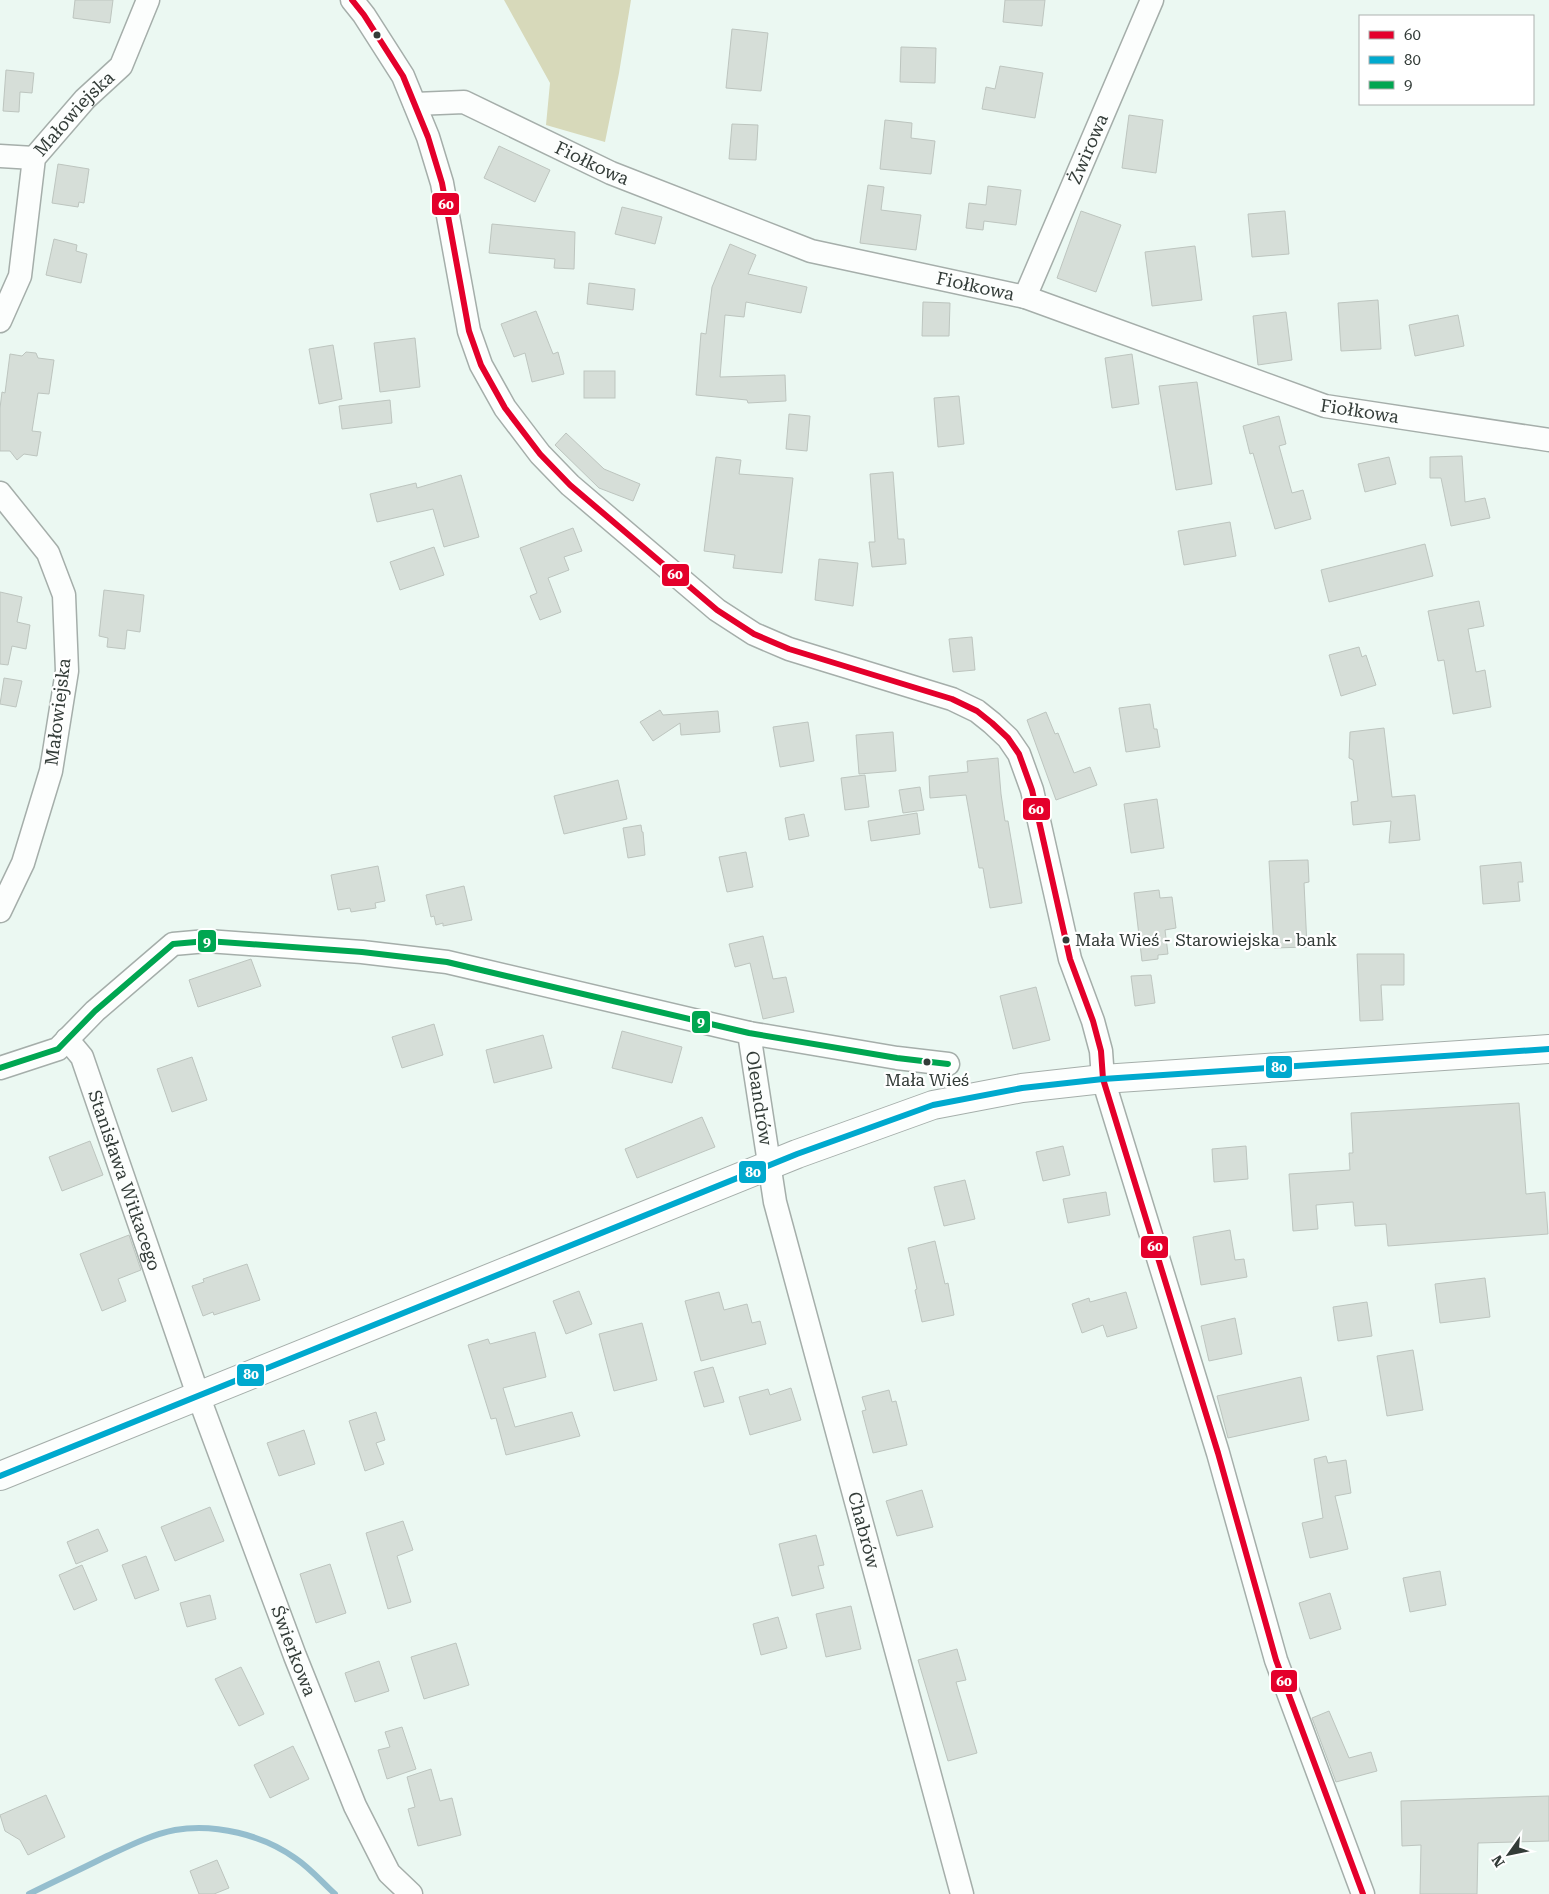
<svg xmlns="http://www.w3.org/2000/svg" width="1549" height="1894" viewBox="0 0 1549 1894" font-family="'Roboto Serif',serif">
<rect width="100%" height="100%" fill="#ebf8f2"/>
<path fill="#d7d9ba" d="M 504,0 L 631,0 L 619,73 L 605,142 L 546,125 L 550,83 Z"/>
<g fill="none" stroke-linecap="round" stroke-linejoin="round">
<path stroke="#95bece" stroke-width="6" d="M 29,1894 C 53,1882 77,1871 101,1859 C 125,1848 149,1835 175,1830 C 215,1823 263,1835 295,1858 C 310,1868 322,1882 335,1894"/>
</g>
<g fill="#d6ded8" stroke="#bdc5bf">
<path d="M 75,0 L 113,0 L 110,23 L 73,18 Z"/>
<path d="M 1005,0 L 1045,0 L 1042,26 L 1003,22 Z"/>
<path d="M 732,29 L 768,33 L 761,91 L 726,88 Z"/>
<path d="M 901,47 L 936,48 L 935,83 L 900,82 Z"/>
<path d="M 1000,66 L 1043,73 L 1035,118 L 982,109 L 986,87 L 995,89 Z"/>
<path d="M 6,70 L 34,73 L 32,93 L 20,92 L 19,112 L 3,111 Z"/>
<path d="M 1129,115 L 1163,120 L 1156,173 L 1122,168 Z"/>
<path d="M 885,120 L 912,123 L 911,138 L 935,141 L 931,174 L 880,169 Z"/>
<path d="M 732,124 L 758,125 L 756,160 L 729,159 Z"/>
<path d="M 499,146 L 550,170 L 535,202 L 484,178 Z"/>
<path d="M 58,164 L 89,169 L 84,203 L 79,202 L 78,207 L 52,203 Z"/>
<path d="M 868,185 L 884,187 L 881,210 L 921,215 L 916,250 L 860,243 Z"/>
<path d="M 988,186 L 1021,190 L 1016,225 L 984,221 L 983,230 L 966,228 L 969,203 L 986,205 Z"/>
<path d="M 622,207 L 662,217 L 655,244 L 615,234 Z"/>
<path d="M 1081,211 L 1121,225 L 1096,292 L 1057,278 Z"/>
<path d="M 1285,211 L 1289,254 L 1252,257 L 1248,214 Z"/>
<path d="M 492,224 L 575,232 L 574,269 L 554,268 L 555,259 L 489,253 Z"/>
<path d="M 54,239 L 77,245 L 76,251 L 87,254 L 81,283 L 46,275 Z"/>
<path d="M 730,244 L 756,255 L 748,274 L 807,287 L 801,313 L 746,302 L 744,317 L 725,315 L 720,377 L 785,375 L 786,401 L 748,403 L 747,400 L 696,395 L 701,333 L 706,334 L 712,287 Z"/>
<path d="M 1195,246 L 1202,300 L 1152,306 L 1145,252 Z"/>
<path d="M 589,283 L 635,289 L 633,310 L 587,304 Z"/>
<path d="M 1378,300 L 1381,349 L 1341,351 L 1338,303 Z"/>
<path d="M 923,302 L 950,303 L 949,336 L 922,336 Z"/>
<path d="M 536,311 L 553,354 L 558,352 L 564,374 L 532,382 L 525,353 L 514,357 L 501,324 Z"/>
<path d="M 1286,312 L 1292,360 L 1258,365 L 1253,316 Z"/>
<path d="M 1458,315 L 1464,346 L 1415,356 L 1409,325 Z"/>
<path d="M 415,338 L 420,387 L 380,392 L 374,343 Z"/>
<path d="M 333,345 L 342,399 L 319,404 L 309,349 Z"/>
<path d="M 26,352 L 36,353 L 38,358 L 54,360 L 49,394 L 38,393 L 32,431 L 41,432 L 37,456 L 24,454 L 17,460 L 10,451 L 0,451 L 0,408 L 2,392 L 5,393 L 10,354 L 22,356 Z"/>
<path d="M 1132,354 L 1139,404 L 1112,408 L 1105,358 Z"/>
<rect x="584" y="371" width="31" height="27"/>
<path d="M 1197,382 L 1212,484 L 1176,490 L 1159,386 Z"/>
<path d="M 959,396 L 964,444 L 938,447 L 934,398 Z"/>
<path d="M 390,400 L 392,423 L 342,429 L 339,406 Z"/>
<path d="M 789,414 L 810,416 L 807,451 L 786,449 Z"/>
<path d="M 1279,416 L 1286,444 L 1279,446 L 1292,493 L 1303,490 L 1311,519 L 1275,529 L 1253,453 L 1250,454 L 1243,426 Z"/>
<path d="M 566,433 L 604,469 L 640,484 L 633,501 L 599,488 L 555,445 Z"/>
<path d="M 1462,456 L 1465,502 L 1485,498 L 1490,518 L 1451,526 L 1441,478 L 1430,478 L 1430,457 Z"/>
<path d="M 716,457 L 741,460 L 739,474 L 793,478 L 782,573 L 733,568 L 735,555 L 704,551 Z"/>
<path d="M 1389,457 L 1396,484 L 1365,492 L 1358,464 Z"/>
<path d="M 893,472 L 898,539 L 904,539 L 906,564 L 872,567 L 869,542 L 875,542 L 870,474 Z"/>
<path d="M 461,475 L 479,537 L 444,547 L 433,509 L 377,522 L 370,494 L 416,483 L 417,488 Z"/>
<path d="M 1230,522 L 1236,556 L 1184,565 L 1178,531 Z"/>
<path d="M 573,528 L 582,551 L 564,557 L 569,570 L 548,578 L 561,612 L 540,620 L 530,596 L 537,593 L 520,548 Z"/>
<path d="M 1425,544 L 1433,576 L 1329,602 L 1321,570 Z"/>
<path d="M 434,547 L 444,575 L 400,590 L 390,562 Z"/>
<path d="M 819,559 L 858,563 L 853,606 L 815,600 Z"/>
<path d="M 104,590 L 144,595 L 140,632 L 127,630 L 125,649 L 107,647 L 108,638 L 99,636 Z"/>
<path d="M 0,592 L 22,597 L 17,622 L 30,625 L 26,649 L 12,646 L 8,665 L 0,664 Z"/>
<path d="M 1479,601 L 1484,626 L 1468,629 L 1476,672 L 1485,670 L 1491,707 L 1453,714 L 1444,660 L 1438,661 L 1428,611 Z"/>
<path d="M 972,637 L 975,670 L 953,672 L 949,639 Z"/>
<path d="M 1359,647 L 1362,657 L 1366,655 L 1376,685 L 1341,696 L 1329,655 Z"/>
<path d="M 4,678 L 22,681 L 16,707 L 0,704 Z"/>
<path d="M 1150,704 L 1154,729 L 1157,729 L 1160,747 L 1126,752 L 1119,708 Z"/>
<path d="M 660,710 L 663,715 L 718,711 L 720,732 L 681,735 L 680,723 L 653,741 L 640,722 Z"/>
<path d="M 1046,712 L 1055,734 L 1058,733 L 1074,773 L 1090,767 L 1097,785 L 1056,800 L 1027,720 Z"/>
<path d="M 808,722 L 814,761 L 780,767 L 773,727 Z"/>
<path d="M 1384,728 L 1392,797 L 1415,795 L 1420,840 L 1389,843 L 1391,821 L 1353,825 L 1351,802 L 1358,801 L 1353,760 L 1349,758 L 1350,732 Z"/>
<path d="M 893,732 L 896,771 L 859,774 L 856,735 Z"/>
<path d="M 998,758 L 1001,794 L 1005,821 L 1008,821 L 1022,903 L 990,908 L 983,868 L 979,868 L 966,795 L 930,798 L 929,776 L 968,772 L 967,761 Z"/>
<path d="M 865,775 L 869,807 L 845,810 L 841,778 Z"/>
<path d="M 618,780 L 627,819 L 564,834 L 554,796 Z"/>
<path d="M 920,787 L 924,810 L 903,813 L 899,790 Z"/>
<path d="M 1157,799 L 1164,848 L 1131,853 L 1124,804 Z"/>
<path d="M 917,813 L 920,834 L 871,841 L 868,821 Z"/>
<path d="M 804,814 L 809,836 L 789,840 L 785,818 Z"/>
<path d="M 641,825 L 642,832 L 643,832 L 645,855 L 628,858 L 623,828 Z"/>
<path d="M 746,852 L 753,887 L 727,892 L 719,857 Z"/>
<path d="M 1308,860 L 1309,882 L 1304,883 L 1307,947 L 1274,948 L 1269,861 Z"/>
<path d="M 1521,862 L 1523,882 L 1518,882 L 1520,901 L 1483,904 L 1480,866 Z"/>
<path d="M 378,866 L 385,901 L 375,903 L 376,908 L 351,912 L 350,908 L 338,910 L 331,875 Z"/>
<path d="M 464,886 L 472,920 L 443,926 L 443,923 L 436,925 L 434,916 L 431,917 L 426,895 Z"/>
<path d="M 1159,890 L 1160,898 L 1172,897 L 1176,928 L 1165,930 L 1168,954 L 1158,955 L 1158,959 L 1142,961 L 1134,893 Z"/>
<path d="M 763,936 L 773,979 L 786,977 L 794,1012 L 763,1019 L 750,963 L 735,967 L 729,944 Z"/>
<path d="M 1357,954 L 1404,954 L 1404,985 L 1381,985 L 1383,1020 L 1360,1021 Z"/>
<path d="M 251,959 L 261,986 L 198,1007 L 189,980 Z"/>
<path d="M 1151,975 L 1155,1003 L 1135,1006 L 1131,976 Z"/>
<path d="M 1036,987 L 1050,1040 L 1013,1049 L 1000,996 Z"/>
<path d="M 434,1024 L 443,1055 L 402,1068 L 392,1037 Z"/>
<path d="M 622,1031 L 682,1047 L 672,1083 L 612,1068 Z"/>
<path d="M 543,1035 L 552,1068 L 494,1083 L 486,1050 Z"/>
<path d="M 192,1057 L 207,1100 L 172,1112 L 157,1069 Z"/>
<path d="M 1519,1103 L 1526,1194 L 1545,1192 L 1548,1234 L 1388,1246 L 1386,1224 L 1355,1226 L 1353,1202 L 1316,1205 L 1318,1229 L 1293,1231 L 1289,1174 L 1350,1170 L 1349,1153 L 1353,1153 L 1351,1113 Z"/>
<path d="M 702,1117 L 715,1147 L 637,1178 L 625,1149 Z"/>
<path d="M 90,1141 L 103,1175 L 62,1191 L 49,1157 Z"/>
<path d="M 1063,1146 L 1070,1175 L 1043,1181 L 1036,1152 Z"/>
<path d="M 1246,1146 L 1248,1179 L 1214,1182 L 1212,1149 Z"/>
<path d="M 965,1180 L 975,1219 L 944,1226 L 934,1187 Z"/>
<path d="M 1106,1192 L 1110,1215 L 1068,1223 L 1063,1199 Z"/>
<path d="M 1230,1230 L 1235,1260 L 1244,1259 L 1247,1277 L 1201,1285 L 1193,1237 Z"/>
<path d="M 129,1235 L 141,1270 L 118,1279 L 126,1301 L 102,1311 L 80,1254 Z"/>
<path d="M 935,1241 L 945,1284 L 948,1283 L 954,1315 L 922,1322 L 915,1290 L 917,1289 L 908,1248 Z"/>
<path d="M 247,1264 L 260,1300 L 214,1315 L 213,1312 L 203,1316 L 192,1286 L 204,1282 L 203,1279 Z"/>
<path d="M 1485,1278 L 1490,1317 L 1440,1323 L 1435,1284 Z"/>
<path d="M 579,1291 L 592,1324 L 566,1334 L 553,1301 Z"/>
<path d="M 719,1292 L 724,1310 L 747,1304 L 752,1323 L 760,1321 L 766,1344 L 701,1361 L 685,1301 Z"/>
<path d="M 1126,1292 L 1137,1328 L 1107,1337 L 1103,1325 L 1082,1333 L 1072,1304 L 1089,1298 L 1090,1302 Z"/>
<path d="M 1367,1302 L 1372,1336 L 1338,1341 L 1333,1307 Z"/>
<path d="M 1235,1318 L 1242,1354 L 1209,1361 L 1201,1326 Z"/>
<path d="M 642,1323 L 657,1380 L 614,1391 L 599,1334 Z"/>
<path d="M 535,1332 L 546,1377 L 503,1388 L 515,1427 L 572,1412 L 580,1436 L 506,1455 L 496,1418 L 491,1419 L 468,1345 L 488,1339 L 490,1344 Z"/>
<path d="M 1413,1350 L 1423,1410 L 1387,1416 L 1377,1356 Z"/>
<path d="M 713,1367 L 724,1402 L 704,1407 L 694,1372 Z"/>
<path d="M 1301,1377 L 1309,1420 L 1228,1438 L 1217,1396 Z"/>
<path d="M 791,1388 L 801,1420 L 750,1435 L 739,1397 L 768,1389 L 770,1395 Z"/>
<path d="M 889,1390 L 892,1402 L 896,1401 L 907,1445 L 873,1453 L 862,1411 L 866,1410 L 862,1397 Z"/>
<path d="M 376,1412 L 385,1440 L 376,1443 L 384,1464 L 365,1471 L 349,1421 Z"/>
<path d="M 304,1430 L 315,1464 L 279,1476 L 267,1443 Z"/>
<path d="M 1326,1456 L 1328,1463 L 1346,1460 L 1351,1493 L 1335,1496 L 1348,1549 L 1310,1558 L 1302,1523 L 1323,1518 L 1314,1459 Z"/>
<path d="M 922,1490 L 933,1527 L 897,1536 L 886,1501 Z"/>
<path d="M 210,1507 L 224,1541 L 175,1561 L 161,1527 Z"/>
<path d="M 403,1521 L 413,1550 L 397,1556 L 411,1602 L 388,1609 L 366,1533 Z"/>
<path d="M 98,1529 L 108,1551 L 76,1564 L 67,1542 Z"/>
<path d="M 816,1535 L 824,1565 L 818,1566 L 824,1588 L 792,1596 L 779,1544 Z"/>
<path d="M 146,1556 L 159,1590 L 135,1599 L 122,1565 Z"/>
<path d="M 330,1564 L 346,1613 L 316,1623 L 300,1574 Z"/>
<path d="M 82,1565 L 97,1600 L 74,1610 L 59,1575 Z"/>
<path d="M 1440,1571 L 1446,1605 L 1410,1612 L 1403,1578 Z"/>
<path d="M 1330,1593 L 1341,1629 L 1310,1639 L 1299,1603 Z"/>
<path d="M 210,1595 L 216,1619 L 187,1627 L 180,1603 Z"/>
<path d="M 851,1606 L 861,1649 L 826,1657 L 816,1614 Z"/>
<path d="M 778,1617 L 787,1648 L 761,1655 L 753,1624 Z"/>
<path d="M 456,1643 L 469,1685 L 424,1699 L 411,1657 Z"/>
<path d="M 957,1649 L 966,1680 L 956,1682 L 977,1753 L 948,1761 L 918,1660 Z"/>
<path d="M 379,1661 L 389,1691 L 355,1702 L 345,1673 Z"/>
<path d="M 241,1667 L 264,1714 L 239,1726 L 215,1679 Z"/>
<path d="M 1329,1711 L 1349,1758 L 1371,1752 L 1377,1771 L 1336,1782 L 1312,1718 Z"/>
<path d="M 402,1727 L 416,1769 L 387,1779 L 378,1750 L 390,1747 L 385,1732 Z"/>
<path d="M 293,1746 L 309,1779 L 270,1798 L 254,1765 Z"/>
<path d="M 431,1769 L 440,1801 L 452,1798 L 461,1835 L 418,1846 L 408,1809 L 415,1807 L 407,1777 Z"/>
<path d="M 46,1795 L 65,1837 L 28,1855 L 20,1840 L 5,1831 L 0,1815 Z"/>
<path d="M 1549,1796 L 1549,1841 L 1478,1843 L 1477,1894 L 1420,1894 L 1421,1845 L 1402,1846 L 1401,1801 Z"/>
<path d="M 217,1860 L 229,1888 L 214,1894 L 199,1894 L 190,1871 Z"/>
</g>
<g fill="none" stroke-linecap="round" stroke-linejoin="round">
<g stroke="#a5aeaa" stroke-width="25">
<g id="street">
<path d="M 352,0 L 364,15 L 403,76 L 428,137 L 442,183 L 469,331 L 481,365 L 505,408 L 540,454 L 570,485 L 717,610 L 754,634 L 789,649 L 952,699 L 977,711 L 992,723 L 1008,738 L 1019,754 L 1032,790 L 1070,959 L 1093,1021 L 1101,1051 L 1103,1079 L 1218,1453 L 1276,1660 L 1363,1894"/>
<path id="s1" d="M 415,104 L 464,102 L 611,173 L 811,251 L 1025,297 L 1325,406 L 1549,440"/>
<path d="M 0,156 L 34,158"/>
<path id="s2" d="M 1025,297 L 1152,0"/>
<path id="s3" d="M 0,321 L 20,276 L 34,158 L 85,99 L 121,66 L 148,0"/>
<path d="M 0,493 L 48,553 L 64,595 L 67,671 L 51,771 L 23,863 L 0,911"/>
<path id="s4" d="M 749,1033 L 775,1202 L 962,1894"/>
<path id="s5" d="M 67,1039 L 82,1057 L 198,1395 L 295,1656 L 355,1806 L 389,1873 L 411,1894"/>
<path d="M 0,1068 L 58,1049 L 95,1011 L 173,944 L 207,941 L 362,952 L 447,962 L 749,1033 L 897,1058 L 948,1064"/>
</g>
</g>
<g stroke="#a5aeaa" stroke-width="30">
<path id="secondary" d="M 0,1476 L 797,1154 L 933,1105 L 1022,1088 L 1103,1079 L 1549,1049"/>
</g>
<use href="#street" stroke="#fcfefd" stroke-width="22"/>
<use href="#secondary" stroke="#fcfefd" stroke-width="28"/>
<g stroke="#fff" stroke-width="10">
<path id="bus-1" d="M 352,0 L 364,15 L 403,76 L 428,137 L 442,183 L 469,331 L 481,365 L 505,408 L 540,454 L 570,485 L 717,610 L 754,634 L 789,649 L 952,699 L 977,711 L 992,723 L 1008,738 L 1019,754 L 1032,790 L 1070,959 L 1093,1021 L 1101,1051 L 1103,1079 L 1218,1453 L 1276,1660 L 1363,1894"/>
</g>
<g stroke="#fff" stroke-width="10">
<path id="bus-2" d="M 0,1476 L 797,1154 L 933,1105 L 1022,1088 L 1103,1079 L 1549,1049"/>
</g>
<g stroke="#fff" stroke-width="10">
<path id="bus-3" d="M 0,1068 L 58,1049 L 95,1011 L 173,944 L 207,941 L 362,952 L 447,962 L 749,1033 L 897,1058 L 948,1064"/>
</g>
<use href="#bus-1" stroke="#e4002b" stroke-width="6"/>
<use href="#bus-2" stroke="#00a9ce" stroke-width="6"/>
<use href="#bus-3" stroke="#00a651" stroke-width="6"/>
</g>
<g fill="#333c38" stroke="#fff" stroke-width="2">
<circle cx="377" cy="35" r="4.5"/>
<circle cx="1066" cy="940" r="4.5"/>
<circle cx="927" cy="1062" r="4.5"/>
</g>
<g text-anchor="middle" stroke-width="4.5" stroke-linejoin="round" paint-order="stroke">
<g font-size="17" fill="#333c38" stroke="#fff" text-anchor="start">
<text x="1075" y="946">Mała Wieś - Starowiejska - bank</text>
<text x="927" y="1086" text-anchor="middle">Mała Wieś</text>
</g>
<g font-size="18" fill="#333c38" stroke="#fff">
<text dy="6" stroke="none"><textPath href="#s3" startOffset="228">Małowiejska</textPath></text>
<text dy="6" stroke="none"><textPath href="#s2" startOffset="161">Żwirowa</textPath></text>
<text dy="6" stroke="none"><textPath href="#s1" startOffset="191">Fiołkowa</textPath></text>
<text dy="6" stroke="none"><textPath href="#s1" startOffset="595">Fiołkowa</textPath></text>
<text dy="6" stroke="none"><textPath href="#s1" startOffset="1000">Fiołkowa</textPath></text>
<text transform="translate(58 712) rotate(-83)" y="6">Małowiejska</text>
<text dy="6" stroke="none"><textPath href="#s4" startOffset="66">Oleandrów</textPath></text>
<text dy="6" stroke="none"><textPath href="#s5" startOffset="154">Stanisława Witkacego</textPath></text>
<text dy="6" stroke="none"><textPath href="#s4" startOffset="511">Chabrów</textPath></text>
<text dy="6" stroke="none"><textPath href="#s5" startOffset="654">Świerkowa</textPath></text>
</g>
</g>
<g stroke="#fff" stroke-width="2">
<rect x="431" y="192" width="29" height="24" rx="5" fill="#e4002b"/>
<rect x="661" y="563" width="29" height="24" rx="5" fill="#e4002b"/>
<rect x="1022" y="797" width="29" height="24" rx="5" fill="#e4002b"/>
<rect x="197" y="929" width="20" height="24" rx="5" fill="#00a651"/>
<rect x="691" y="1010" width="20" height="24" rx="5" fill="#00a651"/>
<rect x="1265" y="1055" width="28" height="24" rx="5" fill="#00a9ce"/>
<rect x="738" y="1160" width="29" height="24" rx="5" fill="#00a9ce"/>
<rect x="1140" y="1235" width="29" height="24" rx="5" fill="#e4002b"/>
<rect x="236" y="1363" width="29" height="24" rx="5" fill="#00a9ce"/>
<rect x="1270" y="1669" width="28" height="24" rx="5" fill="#e4002b"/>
</g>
<g font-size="14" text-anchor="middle" font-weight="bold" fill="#fff">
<text x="446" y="209">60</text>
<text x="675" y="579">60</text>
<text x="1036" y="814">60</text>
<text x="207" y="946">9</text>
<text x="701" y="1026">9</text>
<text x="1279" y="1072">80</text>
<text x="753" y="1177">80</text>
<text x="1155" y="1251">60</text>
<text x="251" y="1379">80</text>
<text x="1284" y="1686">60</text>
</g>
<rect x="1359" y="15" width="175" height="90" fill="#ffffff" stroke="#adb1af"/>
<rect x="1369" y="31" width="25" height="8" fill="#e4002b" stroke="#adb1af"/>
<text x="1404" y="40" font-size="15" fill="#333c38">60</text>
<rect x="1369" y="56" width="25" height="8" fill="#00a9ce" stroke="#adb1af"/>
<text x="1404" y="65" font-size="15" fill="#333c38">80</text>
<rect x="1369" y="81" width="25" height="8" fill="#00a651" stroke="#adb1af"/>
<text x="1404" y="90" font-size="15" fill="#333c38">9</text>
<g transform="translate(1509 1854) rotate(237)" stroke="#ffffff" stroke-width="4" paint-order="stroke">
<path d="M0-4L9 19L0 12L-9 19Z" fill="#333c38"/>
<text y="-8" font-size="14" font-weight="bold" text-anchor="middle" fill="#333c38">N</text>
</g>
</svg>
